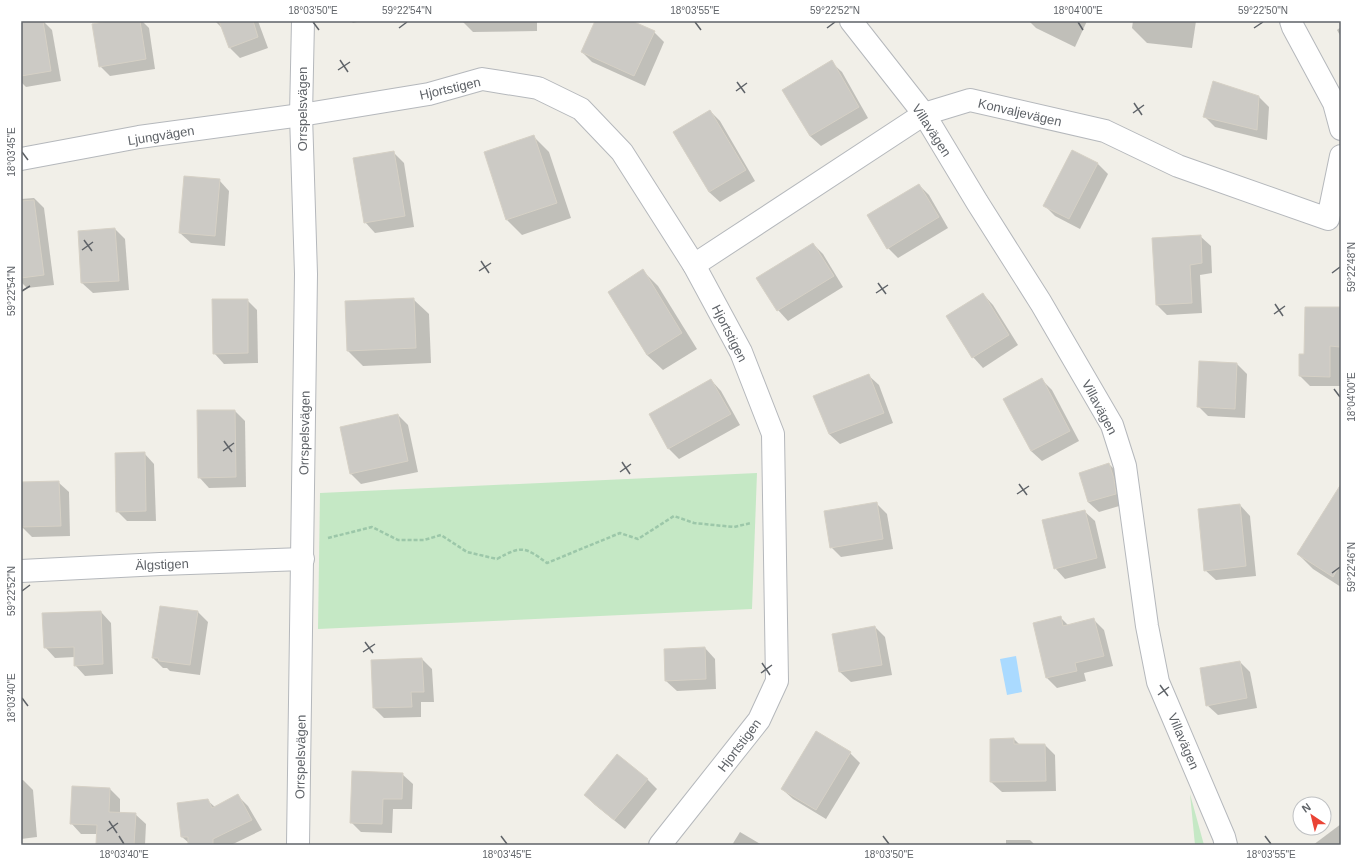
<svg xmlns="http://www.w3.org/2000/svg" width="1362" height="866" viewBox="0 0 1362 866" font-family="Arial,sans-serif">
<rect width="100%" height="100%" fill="#f1efe8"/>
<g fill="#c5e8c5">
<path d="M 757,473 L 752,609 L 318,629 L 320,493 Z"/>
<path d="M 1190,794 L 1204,845 L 1195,845 Z"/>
</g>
<path fill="#aadaff" d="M 1016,656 L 1022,692 L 1007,695 L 1000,659 Z"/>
<g fill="#0003">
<path d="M 35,21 L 43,21 L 52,30 L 61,81 L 26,87 L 21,82 L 21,23 Z"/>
<path d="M 117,21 L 142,21 L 149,28 L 155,69 L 110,76 L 100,66 Z"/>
<path d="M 215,21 L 258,21 L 268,48 L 240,58 L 230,48 L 222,28 Z"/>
<path d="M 351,21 L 361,21 L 353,23 Z"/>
<path d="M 462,21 L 537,21 L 537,31 L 473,32 Z"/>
<path d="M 596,21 L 629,21 L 654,32 L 664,42 L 645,86 L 592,62 L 582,52 Z"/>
<path d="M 1029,21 L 1087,21 L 1075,47 L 1036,28 Z"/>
<path d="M 1133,21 L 1196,21 L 1192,48 L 1147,43 L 1132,28 Z"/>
<path d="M 1341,27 L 1341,37 L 1337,30 Z"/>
<path d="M 831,62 L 842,72 L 868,118 L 821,146 L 810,136 Z"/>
<path d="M 1259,97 L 1269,107 L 1267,140 L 1215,127 L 1205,117 Z"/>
<path d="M 710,111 L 720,121 L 755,181 L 720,202 L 709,192 Z"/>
<path d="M 534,137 L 549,152 L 571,218 L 522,235 L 507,220 L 485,153 Z"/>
<path d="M 1072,151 L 1098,164 L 1108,174 L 1080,229 L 1055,216 L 1044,205 Z"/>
<path d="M 394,153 L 404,163 L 414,227 L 375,233 L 365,222 Z"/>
<path d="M 219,180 L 229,191 L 225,246 L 191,243 L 180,233 Z"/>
<path d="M 919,185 L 929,195 L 948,228 L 898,258 L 888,248 Z"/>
<path d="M 34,198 L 44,208 L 54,285 L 27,288 L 21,282 L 21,199 Z"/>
<path d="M 115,229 L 125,239 L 129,290 L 93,293 L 82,283 Z"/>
<path d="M 1200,236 L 1211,246 L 1212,273 L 1200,275 L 1202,313 L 1167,315 L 1157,305 Z"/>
<path d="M 813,244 L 823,254 L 843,287 L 788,321 L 778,310 Z"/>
<path d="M 643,271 L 658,286 L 697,349 L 663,370 L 647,355 L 609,292 Z"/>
<path d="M 983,294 L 993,305 L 1018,345 L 983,368 L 973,357 Z"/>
<path d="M 413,299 L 429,314 L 431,363 L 363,366 L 348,351 Z"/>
<path d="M 247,300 L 257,310 L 258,363 L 224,364 L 214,353 Z"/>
<path d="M 1340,308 L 1341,356 L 1340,386 L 1310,386 L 1300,376 L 1305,355 Z"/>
<path d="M 1237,364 L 1247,374 L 1245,418 L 1208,416 L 1198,406 Z"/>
<path d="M 868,375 L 879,385 L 893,423 L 840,444 L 829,434 Z"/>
<path d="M 711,380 L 721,391 L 740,425 L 679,459 L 669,449 L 650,415 Z"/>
<path d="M 1042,380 L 1052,390 L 1079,441 L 1042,461 L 1031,451 Z"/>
<path d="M 235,411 L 245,421 L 246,487 L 209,488 L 199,477 Z"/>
<path d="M 398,415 L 408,425 L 418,472 L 361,484 L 350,473 Z"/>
<path d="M 144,453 L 154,464 L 156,521 L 127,521 L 117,511 Z"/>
<path d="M 1109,464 L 1119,474 L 1126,504 L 1099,512 L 1088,502 L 1080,473 Z"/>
<path d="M 58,482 L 69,492 L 70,536 L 32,537 L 22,527 L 21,483 Z"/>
<path d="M 1341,494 L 1341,587 L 1313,569 L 1298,554 Z"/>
<path d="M 877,504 L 887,514 L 893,549 L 841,557 L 831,547 Z"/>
<path d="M 1240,505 L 1250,516 L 1256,576 L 1216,580 L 1205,570 Z"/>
<path d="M 1084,511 L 1095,521 L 1106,568 L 1065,579 L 1055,568 Z"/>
<path d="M 101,612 L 111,623 L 113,674 L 85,676 L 75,665 L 75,657 L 55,658 L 45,647 Z"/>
<path d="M 198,612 L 208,622 L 200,675 L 170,671 L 167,668 L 163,668 L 153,658 Z"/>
<path d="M 1060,617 L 1069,626 L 1094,620 L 1104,630 L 1113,666 L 1084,673 L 1086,681 L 1057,688 L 1047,678 Z"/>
<path d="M 875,627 L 885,637 L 892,675 L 851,682 L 840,672 L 833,635 Z"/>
<path d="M 705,648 L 715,659 L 716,689 L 677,691 L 666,681 Z"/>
<path d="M 422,659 L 432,669 L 434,702 L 421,702 L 421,717 L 384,718 L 374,708 Z"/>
<path d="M 1240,662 L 1250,672 L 1257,708 L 1218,715 L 1207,705 Z"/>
<path d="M 1014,739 L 1020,745 L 1045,745 L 1055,755 L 1056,791 L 1002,792 L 991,782 L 991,740 Z"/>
<path d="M 850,753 L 860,763 L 826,819 L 793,799 L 782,789 Z"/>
<path d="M 402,774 L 413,784 L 412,809 L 393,809 L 392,833 L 361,832 L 351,822 Z"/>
<path d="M 647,779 L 657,789 L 625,829 L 595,805 L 585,795 Z"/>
<path d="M 21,780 L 23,780 L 33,790 L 37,837 L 21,839 Z"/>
<path d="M 110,789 L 120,799 L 120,813 L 135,814 L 146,824 L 145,845 L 98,845 L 98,834 L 81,834 L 71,823 Z"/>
<path d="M 238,796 L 248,806 L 262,830 L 231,845 L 189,845 L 189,843 L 182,837 L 207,800 L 215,807 Z"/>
<path d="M 1341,824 L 1341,845 L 1313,845 Z"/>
<path d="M 740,832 L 762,845 L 732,845 Z"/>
<path d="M 1006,840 L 1030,840 L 1035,845 L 1006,845 Z"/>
</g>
<g fill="#cccac5" stroke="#d6d1c6">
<path d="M 21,21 L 43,21 L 51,71 L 21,76 Z"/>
<path d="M 110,21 L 140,21 L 146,59 L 99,67 L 92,24 Z"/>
<path d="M 219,21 L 253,21 L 258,37 L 229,48 Z"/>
<path d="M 595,21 L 632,21 L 655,31 L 634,76 L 581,52 Z"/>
<path d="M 832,60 L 859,107 L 810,136 L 782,90 Z"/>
<path d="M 1213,81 L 1259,96 L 1257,130 L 1203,117 Z"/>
<path d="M 710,110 L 746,170 L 709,192 L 673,132 Z"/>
<path d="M 534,135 L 557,203 L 506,220 L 484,152 Z"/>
<path d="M 1072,150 L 1098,163 L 1069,219 L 1043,206 Z"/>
<path d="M 394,151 L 405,216 L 364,223 L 353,158 Z"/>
<path d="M 184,176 L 220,179 L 215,236 L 179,233 Z"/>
<path d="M 919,184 L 939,217 L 887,249 L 867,215 Z"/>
<path d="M 34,200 L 44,275 L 21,278 L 21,201 Z"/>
<path d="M 115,228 L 119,281 L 81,283 L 78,231 Z"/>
<path d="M 1201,235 L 1202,263 L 1190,265 L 1192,303 L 1156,305 L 1152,238 Z"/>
<path d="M 813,243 L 834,276 L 777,311 L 756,278 Z"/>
<path d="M 643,269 L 682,333 L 647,355 L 608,292 Z"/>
<path d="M 983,293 L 1009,335 L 972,358 L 946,316 Z"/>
<path d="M 414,298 L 416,348 L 347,351 L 345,301 Z"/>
<path d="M 212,299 L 248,299 L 248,353 L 213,354 Z"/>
<path d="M 1305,307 L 1341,307 L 1340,347 L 1330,346 L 1330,377 L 1299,376 L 1299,354 L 1304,354 Z"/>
<path d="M 1199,361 L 1237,363 L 1235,409 L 1197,407 Z"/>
<path d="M 869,374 L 884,413 L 829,434 L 813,396 Z"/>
<path d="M 1042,378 L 1070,431 L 1031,451 L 1003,399 Z"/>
<path d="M 711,379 L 731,414 L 668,449 L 649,414 Z"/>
<path d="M 197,410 L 235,410 L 236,477 L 198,478 Z"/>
<path d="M 398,414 L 408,461 L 350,474 L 340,427 Z"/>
<path d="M 145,452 L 146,511 L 116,512 L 115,453 Z"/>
<path d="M 1109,463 L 1114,479 L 1116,494 L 1088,502 L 1079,473 Z"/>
<path d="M 59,481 L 61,526 L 21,527 L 21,482 Z"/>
<path d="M 1341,484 L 1341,563 L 1333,577 L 1297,554 Z"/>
<path d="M 877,502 L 883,539 L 830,548 L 824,511 Z"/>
<path d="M 1240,504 L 1246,566 L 1204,571 L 1198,509 Z"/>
<path d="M 1085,510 L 1097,558 L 1054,569 L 1042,520 Z"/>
<path d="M 160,606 L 198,611 L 190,665 L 159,661 L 158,658 L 152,658 Z"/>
<path d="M 101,611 L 103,664 L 74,666 L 74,647 L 44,648 L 42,613 Z"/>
<path d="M 1061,616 L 1063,626 L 1094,618 L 1104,656 L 1075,663 L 1077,671 L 1046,678 L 1033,623 Z"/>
<path d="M 875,626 L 882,665 L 839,672 L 832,634 Z"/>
<path d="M 705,647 L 706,679 L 665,681 L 664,649 Z"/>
<path d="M 422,658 L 424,692 L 411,692 L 412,707 L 373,708 L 371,660 Z"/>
<path d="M 1240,661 L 1247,698 L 1206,706 L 1200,668 Z"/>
<path d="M 816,731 L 851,752 L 816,810 L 781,789 Z"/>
<path d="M 1014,738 L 1014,744 L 1045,744 L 1046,781 L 990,782 L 990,739 Z"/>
<path d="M 617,754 L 648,779 L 614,820 L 584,795 Z"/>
<path d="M 352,771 L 403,773 L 402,799 L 383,799 L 382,824 L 350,823 Z"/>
<path d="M 72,786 L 110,788 L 109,812 L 136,813 L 134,845 L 96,844 L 97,825 L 70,824 Z"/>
<path d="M 238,794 L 252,820 L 213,839 L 213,845 L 188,845 L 188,837 L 181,837 L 177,803 L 208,799 L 212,808 Z"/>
</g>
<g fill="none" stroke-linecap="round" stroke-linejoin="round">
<g stroke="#b5b8bc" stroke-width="24">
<g id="street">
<path d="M 851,21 L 924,114 L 977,202 L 1041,303 L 1112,425 L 1125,466 L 1147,626 L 1158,682 L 1224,837 L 1226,845"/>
<path d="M 1291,21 L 1293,27 L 1334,103 L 1341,129"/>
<path d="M 21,159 L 139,137 L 301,115 L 429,94 L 482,79 L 538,88 L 581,109 L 622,152 L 694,265 L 741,352 L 773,434 L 777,681 L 759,720 L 660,845"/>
<path d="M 694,265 L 924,114 L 970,100 L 1105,131 L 1178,166 L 1328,219 L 1341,156"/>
<path d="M 21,571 L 160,564 L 303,559"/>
<path d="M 298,845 L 306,274 L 301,115 L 303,21"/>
</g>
</g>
<path stroke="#9cc7a9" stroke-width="2.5" stroke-dasharray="4 2" stroke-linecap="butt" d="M 328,538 L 372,527 L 398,540 L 424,540 L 441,535 L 467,552 L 497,559 C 522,545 525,547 547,563 L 620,533 L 638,539 L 674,516 L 694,523 L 734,527 L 751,523"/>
<use href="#street" stroke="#fff" stroke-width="22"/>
</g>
<path fill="none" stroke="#5f6368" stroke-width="1.5" d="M 313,22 L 319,30M 695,22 L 701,30M 1078,22 L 1083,30M 399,28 L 407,22M 827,28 L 835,22M 1254,28 L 1263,22M 340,60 L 348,72M 338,70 L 350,62M 737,82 L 745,93M 736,91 L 747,83M 1134,103 L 1142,115M 1133,113 L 1144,105M 22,152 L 28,160M 84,240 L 92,251M 82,250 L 93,242M 481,261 L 489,273M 479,271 L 491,263M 1332,273 L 1340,267M 878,283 L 886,294M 22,291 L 30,286M 876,293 L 888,285M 1275,304 L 1283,316M 1274,314 L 1285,306M 1334,389 L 1340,397M 224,441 L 232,452M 223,451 L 234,443M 622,462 L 630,474M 620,472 L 631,464M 1019,484 L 1027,495M 1017,494 L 1029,486M 1332,573 L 1340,567M 22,591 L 30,585M 365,642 L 373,653M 363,652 L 375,644M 762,663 L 770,675M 761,673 L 772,665M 1160,685 L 1168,696M 1158,695 L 1169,687M 22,698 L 28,706M 109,821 L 117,833M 107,831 L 118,823M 119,836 L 124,844M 501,836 L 507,844M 883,836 L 889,844M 1265,836 L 1271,844"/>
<g text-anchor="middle" stroke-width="3" stroke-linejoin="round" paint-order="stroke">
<g font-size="13" fill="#5f6368" stroke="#fff">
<text transform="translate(450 88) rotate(-13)" y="5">Hjortstigen</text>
<text transform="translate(302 109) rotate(-90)" y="5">Orrspelsvägen</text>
<text transform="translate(1020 112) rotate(13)" y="5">Konvaljevägen</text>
<text transform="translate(932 130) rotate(57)" y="5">Villavägen</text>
<text transform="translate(161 135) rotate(-9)" y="5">Ljungvägen</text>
<text transform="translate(730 333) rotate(63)" y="5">Hjortstigen</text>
<text transform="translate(1100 407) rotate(62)" y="5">Villavägen</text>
<text transform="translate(304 433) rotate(-89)" y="5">Orrspelsvägen</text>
<text transform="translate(162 564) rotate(-2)" y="5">Älgstigen</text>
<text transform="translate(1184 741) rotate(67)" y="5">Villavägen</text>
<text transform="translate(739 745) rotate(-53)" y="5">Hjortstigen</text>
<text transform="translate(300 757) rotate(-89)" y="5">Orrspelsvägen</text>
</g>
</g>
<rect width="1362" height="866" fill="none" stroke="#ffffff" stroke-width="44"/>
<g transform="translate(1312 816) rotate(325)"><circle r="19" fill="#ffffff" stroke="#bfc1c3"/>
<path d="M0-3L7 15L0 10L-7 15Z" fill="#ea4335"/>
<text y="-6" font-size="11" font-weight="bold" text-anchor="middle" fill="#5f6368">N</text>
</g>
<rect x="22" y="22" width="1318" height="822" fill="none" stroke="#5f6368" stroke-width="1.5"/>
<g font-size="10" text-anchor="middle" fill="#5f6368">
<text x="313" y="14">18°03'50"E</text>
<text x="407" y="14">59°22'54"N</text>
<text x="695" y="14">18°03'55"E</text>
<text x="835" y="14">59°22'52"N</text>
<text x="1078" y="14">18°04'00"E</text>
<text x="1263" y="14">59°22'50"N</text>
<text transform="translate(11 152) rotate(-90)" y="4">18°03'45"E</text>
<text transform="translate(1351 267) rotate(-90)" y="4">59°22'48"N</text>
<text transform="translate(11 291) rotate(-90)" y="4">59°22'54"N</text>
<text transform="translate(1351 397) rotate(-90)" y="4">18°04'00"E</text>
<text transform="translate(1351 567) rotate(-90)" y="4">59°22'46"N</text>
<text transform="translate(11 591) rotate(-90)" y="4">59°22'52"N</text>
<text transform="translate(11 698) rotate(-90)" y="4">18°03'40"E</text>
<text x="124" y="858">18°03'40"E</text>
<text x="507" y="858">18°03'45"E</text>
<text x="889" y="858">18°03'50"E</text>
<text x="1271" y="858">18°03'55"E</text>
</g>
</svg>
